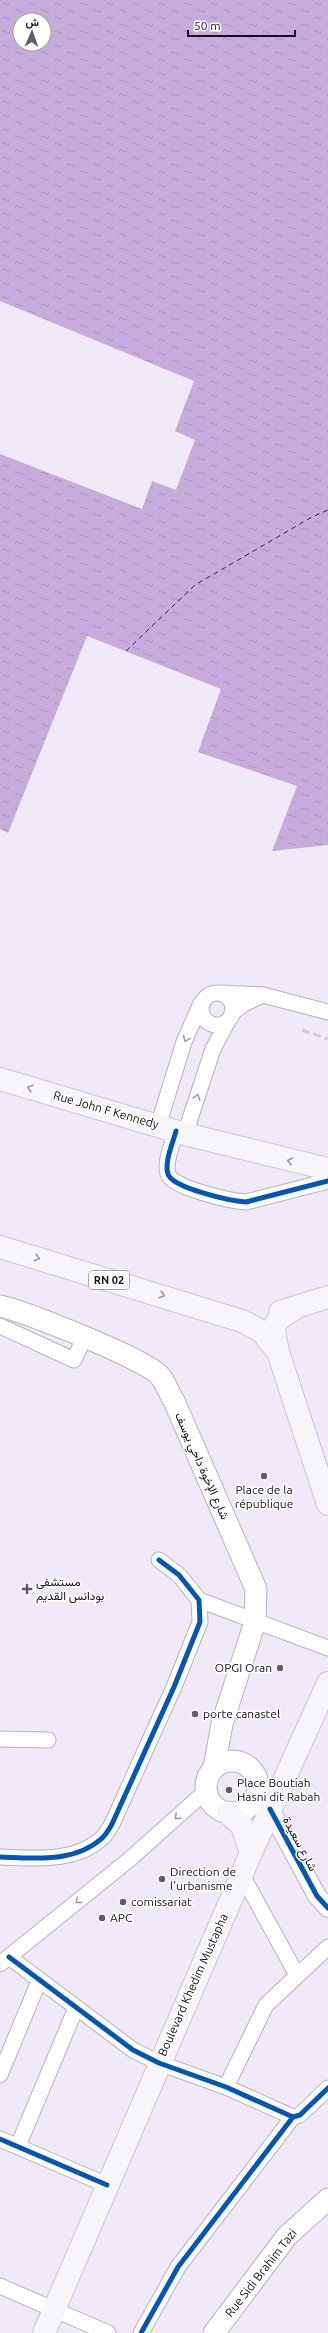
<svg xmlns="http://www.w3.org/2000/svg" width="328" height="2333" viewBox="0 0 328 2333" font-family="Ubuntu,Vazirmatn,sans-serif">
<defs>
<pattern id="water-ripples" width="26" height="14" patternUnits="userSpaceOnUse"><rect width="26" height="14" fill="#c5acdc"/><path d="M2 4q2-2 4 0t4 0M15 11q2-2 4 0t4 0" fill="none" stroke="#a893bc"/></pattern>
</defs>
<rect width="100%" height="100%" fill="#f0e9f7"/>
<path fill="url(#water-ripples)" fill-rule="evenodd" d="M 0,0 L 328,0 L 328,845 L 272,851 L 297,786 L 198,752 L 221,689 L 87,636 L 8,833 L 0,829 L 0,454 L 142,509 L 152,481 L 176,490 L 195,440 L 175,431 L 194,381 L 0,301 ZM 20,20 L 44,20 L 44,44 L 20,44 Z"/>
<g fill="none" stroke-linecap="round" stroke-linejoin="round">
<path stroke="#40145d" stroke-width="1" stroke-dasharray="5 4" stroke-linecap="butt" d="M 126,651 L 195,585 L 312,517 L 328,510"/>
<g stroke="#b8b3be" stroke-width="17">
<g id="minor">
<circle cx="217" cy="1009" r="16"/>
<path d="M 222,993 L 263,995 L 244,1004 L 232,1013"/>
<path d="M 263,995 L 328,1012"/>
<path d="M 158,1126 L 184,1042 L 201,1003"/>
<path d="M 176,1131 C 173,1143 164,1162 168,1174 C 172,1188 231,1201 246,1202 L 328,1181"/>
<path d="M 185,1134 L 213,1049 L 228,1021"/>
<path d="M 0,1326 L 74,1360 L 84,1338"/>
<path d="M 199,1600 L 328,1648"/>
<path d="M 0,1739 L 48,1740"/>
<path d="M 0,1857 C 34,1858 74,1863 101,1839 C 106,1835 109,1829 112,1824 L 174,1687 L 200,1622 L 199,1600 L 179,1575 L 159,1560"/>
<path d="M 242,1875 L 297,1975"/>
<path d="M 9,1957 L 133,2050 L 159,2063 L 226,2087 L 293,2117 L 300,2115 L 328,2088"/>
<path d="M 0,1964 L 130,1859 L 206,1791"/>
<path d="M 0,2075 L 39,1981"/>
<path d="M 226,2087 L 266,2005 L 328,1947"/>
<path d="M 0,2139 L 107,2185"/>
<path d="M 18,2146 L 76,2008"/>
<path d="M 0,2286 L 108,2333"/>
<path d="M 141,2333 L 178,2267 L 293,2117"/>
</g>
</g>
<g stroke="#b8b3be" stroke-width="20">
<path id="tertiary" d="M 270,1809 L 317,1896 L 328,1908"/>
</g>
<g stroke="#b8b3be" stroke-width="23">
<g id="secondary">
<path d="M 0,1306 C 24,1311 145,1359 159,1375 C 165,1381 169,1393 174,1401 L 256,1589 L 255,1622 L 222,1724 L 214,1768"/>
<circle cx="232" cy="1787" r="26"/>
<path d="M 214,2333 L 287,2236 L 328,2199"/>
</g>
</g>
<g stroke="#cac7ce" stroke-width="24">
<g id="primary">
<path d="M 0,1079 L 185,1134 L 328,1169"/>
<path d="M 0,1247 L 242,1321 L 261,1331 L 278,1352"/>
<path d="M 294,1309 C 269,1324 273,1325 278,1352 L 328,1504"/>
<path d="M 280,1312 L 328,1297"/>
<path d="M 228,1813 L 242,1826 L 251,1853"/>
<path d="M 44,2333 L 251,1853 L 328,1683"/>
</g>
</g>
<use href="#minor" stroke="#fdfcfe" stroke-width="15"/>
<use href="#tertiary" stroke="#fdfcfe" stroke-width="18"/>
<use href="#secondary" stroke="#fdfcfe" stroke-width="21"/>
<use href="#primary" stroke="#f7f4fa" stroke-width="22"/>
<path stroke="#cfcdd2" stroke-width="3" stroke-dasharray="8 4" stroke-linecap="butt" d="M 302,1030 L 328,1039"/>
<g stroke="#fff" stroke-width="8">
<g id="cycleway">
<path d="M 176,1131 C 173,1143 164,1162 168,1174 C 172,1188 231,1201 246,1202 L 328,1181"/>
<path d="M 270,1809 L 317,1896 L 328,1908"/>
<path d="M 0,1857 C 34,1858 74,1863 101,1839 C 106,1835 109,1829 112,1824 L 174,1687 L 200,1622 L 199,1600 L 179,1575 L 159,1560"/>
<path d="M 9,1957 L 133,2050 L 159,2063 L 226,2087 L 293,2117 L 300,2115 L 328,2088"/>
<path d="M 0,2139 L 107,2185"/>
<path d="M 141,2333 L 178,2267 L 293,2117"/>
</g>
</g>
<use href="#cycleway" stroke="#0057b8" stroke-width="5"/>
</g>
<defs><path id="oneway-chevron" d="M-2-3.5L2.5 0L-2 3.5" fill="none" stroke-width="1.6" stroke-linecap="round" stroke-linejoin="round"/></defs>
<g stroke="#a09da3">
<use href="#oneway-chevron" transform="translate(186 1039) rotate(112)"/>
<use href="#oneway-chevron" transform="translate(197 1097) rotate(-72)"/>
<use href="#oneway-chevron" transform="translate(177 1817) rotate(138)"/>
<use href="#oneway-chevron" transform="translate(78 1901) rotate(141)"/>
</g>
<g stroke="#9c98a0">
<use href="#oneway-chevron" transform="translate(30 1088) rotate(-164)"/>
<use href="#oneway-chevron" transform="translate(290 1161) rotate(-167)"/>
<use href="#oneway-chevron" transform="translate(37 1258) rotate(17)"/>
<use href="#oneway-chevron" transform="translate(162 1295) rotate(17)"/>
</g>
<g fill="#615b67" stroke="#fff" stroke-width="1.5">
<circle cx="264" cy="1476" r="4"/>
<path d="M25 1583h4v4h4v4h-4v4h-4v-4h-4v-4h4z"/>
<circle cx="280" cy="1668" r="4"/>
<circle cx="195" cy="1714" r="4"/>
<circle cx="229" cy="1790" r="4"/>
<circle cx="162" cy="1879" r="4"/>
<circle cx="123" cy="1902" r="4"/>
<circle cx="102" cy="1918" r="4"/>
</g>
<g text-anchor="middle" stroke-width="3" stroke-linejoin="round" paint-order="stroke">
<rect fill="#fff" stroke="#5a575f" stroke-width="1" x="89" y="1271" width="40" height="18" rx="3"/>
<g font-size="11" font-weight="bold" fill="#140f1a">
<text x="109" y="1284">RN 02</text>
</g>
<g font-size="12" fill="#140f1a" stroke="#fff">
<text transform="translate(106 1110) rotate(16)" y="4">Rue John F Kennedy</text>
<text transform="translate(202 1466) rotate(66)" y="4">شارع الإخوة داحي يوسف</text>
<text transform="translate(300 1844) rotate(62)" y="4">شارع سعيدة</text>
<text transform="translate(193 1985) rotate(-66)" y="4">Boulevard Khedim Mustapha</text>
<text transform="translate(261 2273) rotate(-52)" y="4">Rue Sidi Brahim Tazi</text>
</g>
<g font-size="12" fill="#140f1a" stroke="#fff" text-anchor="start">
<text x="264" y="1494" text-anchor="middle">Place de la<tspan x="264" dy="14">république</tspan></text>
<text x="36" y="1586">مستشفى<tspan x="36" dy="14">بودانس القديم</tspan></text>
<text x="272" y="1672" text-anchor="end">OPGI Oran</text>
<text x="203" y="1718">porte canastel</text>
<text x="237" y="1787">Place Boutiah<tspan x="237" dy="14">Hasni dit Rabah</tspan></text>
<text x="170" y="1876">Direction de<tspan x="170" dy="14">l'urbanisme</tspan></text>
<text x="131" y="1906">comissariat</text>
<text x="110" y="1922">APC</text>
</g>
</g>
<g transform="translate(32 32) rotate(2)"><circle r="19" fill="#ffffff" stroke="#a19fa3"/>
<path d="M0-3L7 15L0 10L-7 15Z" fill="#615b67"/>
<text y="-6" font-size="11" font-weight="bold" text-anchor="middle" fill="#140f1a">ش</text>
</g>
<path d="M188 30v6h107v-6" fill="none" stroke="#140f1a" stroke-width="2"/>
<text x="194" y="30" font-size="12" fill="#140f1a" stroke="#ffffff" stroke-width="3" paint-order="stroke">50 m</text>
</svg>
